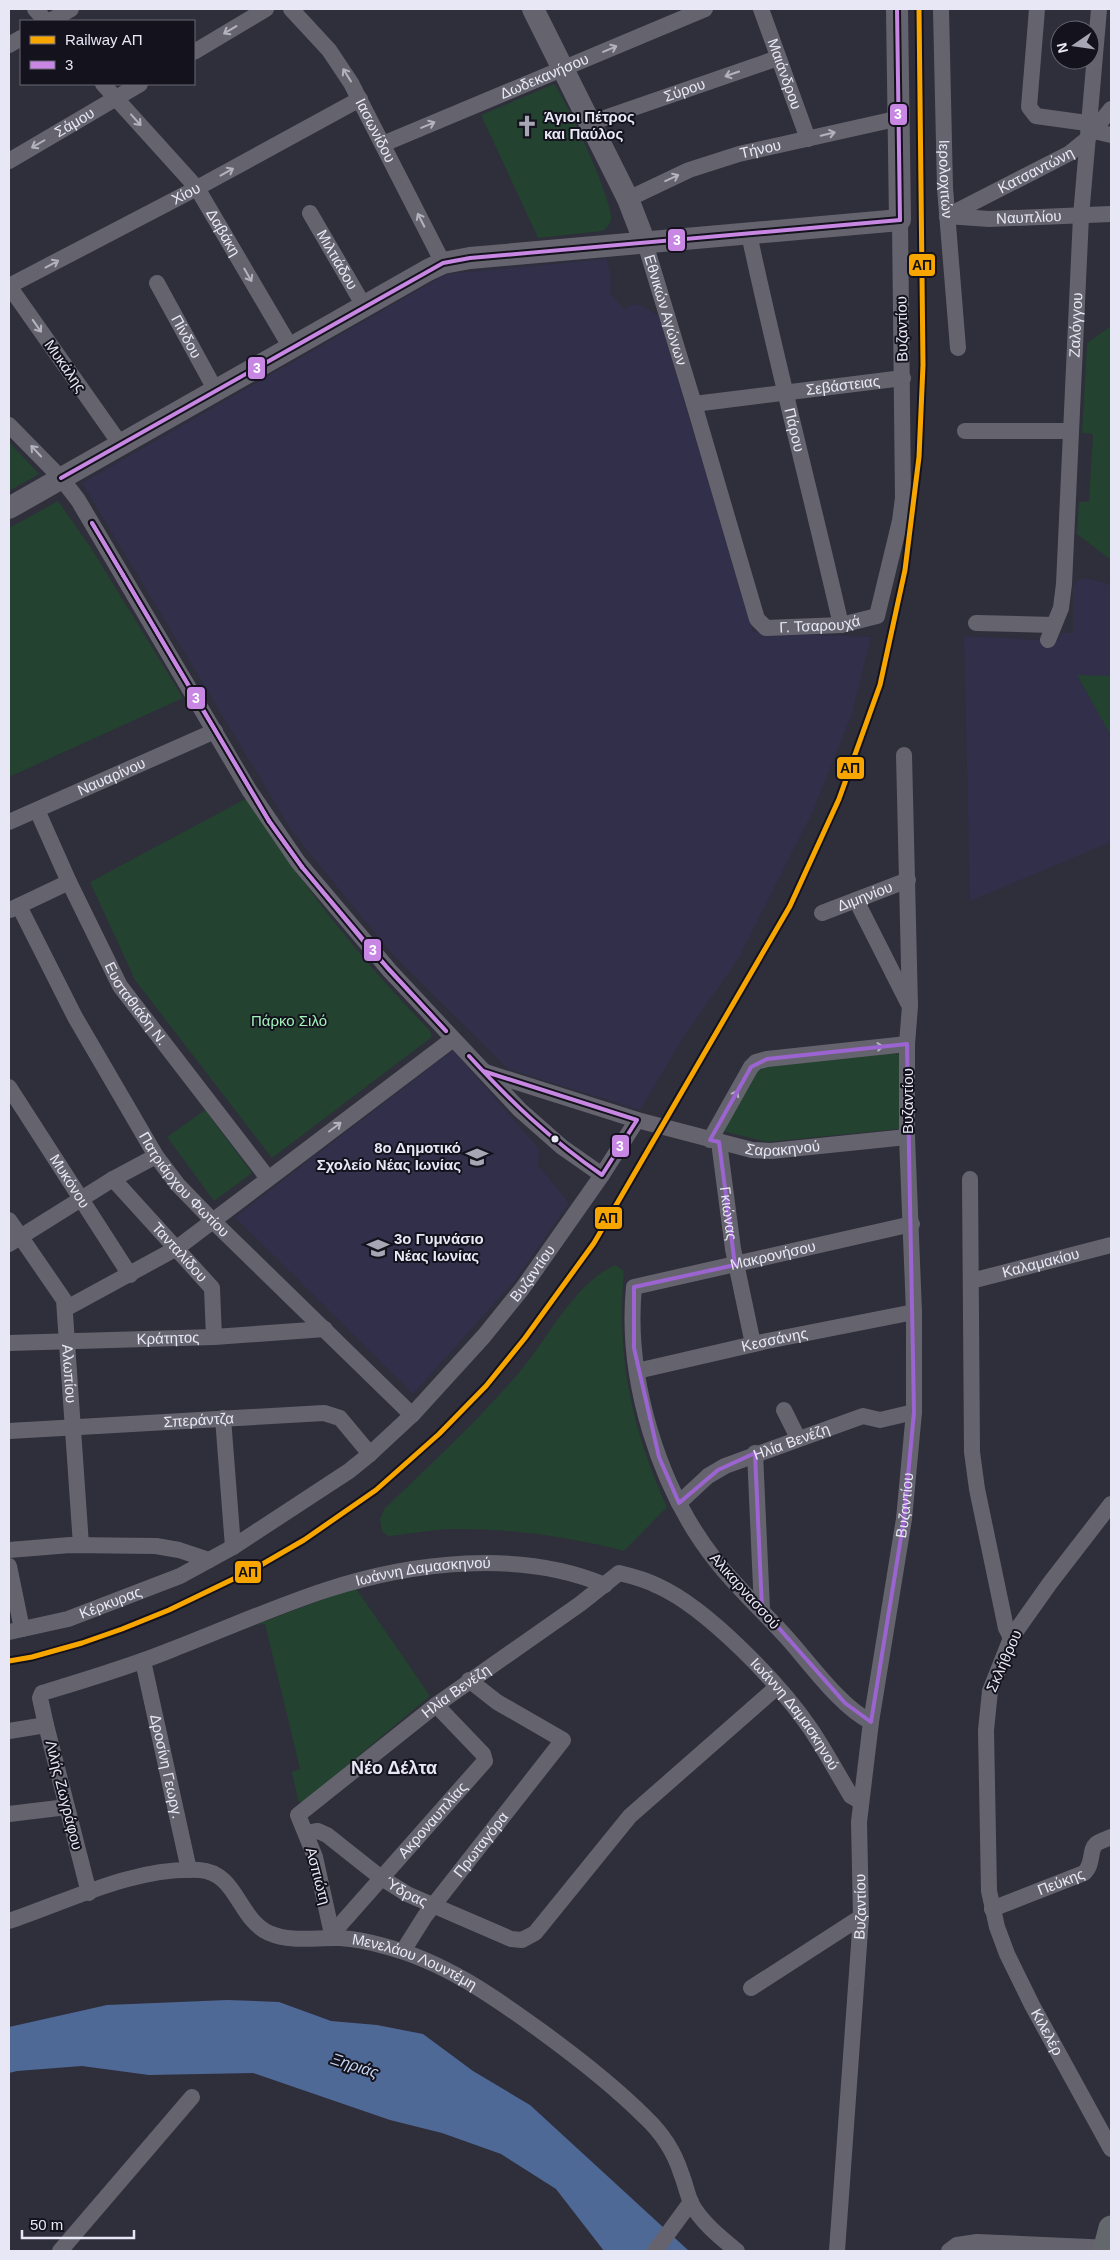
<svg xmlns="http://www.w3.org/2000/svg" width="1120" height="2260" viewBox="0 0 1120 2260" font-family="Helvetica,sans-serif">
<rect width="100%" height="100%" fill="#2f2e3b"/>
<g fill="#312f4a">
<path d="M 607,259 L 611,279 L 610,293 L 624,309 L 634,304 L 642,306 L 659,316 L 753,632 L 871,637 L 851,716 L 813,811 L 739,958 L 686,1033 L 640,1110 L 508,1069 L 394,956 L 293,833 L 82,483 L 446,274 Z"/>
<path d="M 1086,578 L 1111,585 L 1111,676 L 1078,676 L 1111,736 L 1111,842 L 970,901 L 964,636 L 1058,641 L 1060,633 L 1073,633 L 1073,587 L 1077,581 Z"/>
<path d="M 453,1050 L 539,1149 L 538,1165 L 569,1203 L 516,1279 L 413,1394 L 235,1217 Z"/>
</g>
<g fill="#23422f">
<path d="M 554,84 C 567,101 612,199 611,219 C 610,225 606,229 602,231 L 538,238 L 481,115 Z"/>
<path d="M 1111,326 L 1111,560 L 1077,534 L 1079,502 L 1089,502 L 1093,434 L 1082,433 L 1087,343 Z"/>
<path d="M 9,442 L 39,474 L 9,491 Z"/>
<path d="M 58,501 L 91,548 L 183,698 L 9,777 L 9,528 Z"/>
<path d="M 1077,675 L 1111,676 L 1111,736 Z"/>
<path d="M 247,798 C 298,882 362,960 430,1031 L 432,1037 L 272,1158 L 135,980 L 90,882 Z"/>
<path d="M 886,1051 L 900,1055 L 902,1125 L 898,1129 L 767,1142 L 723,1131 L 758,1066 Z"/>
<path d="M 205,1110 L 252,1173 L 214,1201 L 167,1137 Z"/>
<path d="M 615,1265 L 624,1271 C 616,1357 632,1429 667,1507 L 624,1551 C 569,1537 514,1529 457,1529 C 434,1529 411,1534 388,1536 L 382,1531 L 380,1519 L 385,1508 C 430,1465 475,1423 517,1375 C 546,1342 573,1284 615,1265 Z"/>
<path d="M 355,1587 L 430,1696 L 302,1803 L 298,1800 L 292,1772 L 300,1769 L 265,1624 L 255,1625 Z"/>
</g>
<path fill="#4f6996" d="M 227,2000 L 279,2002 L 331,2021 L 377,2025 L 423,2034 L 473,2071 L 530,2105 L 689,2251 L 604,2251 L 556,2189 L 501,2154 L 442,2133 L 390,2120 L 253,2073 L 149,2075 L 82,2066 L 17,2071 L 9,2073 L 9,2027 L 107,2005 Z"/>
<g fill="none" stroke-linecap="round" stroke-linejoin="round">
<g stroke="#65646e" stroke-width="16">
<path d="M 35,9 L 46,21"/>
<path id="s1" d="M 291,9 L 329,50 L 351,83 L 443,263"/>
<path id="s2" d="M 761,9 L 808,139"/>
<path id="s3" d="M 941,9 L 945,188 L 958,348"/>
<path d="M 1037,9 L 1029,107 L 1036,116 L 1087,123"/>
<path d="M 50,21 L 71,9"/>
<path d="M 9,45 L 21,38"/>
<path d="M 194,52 L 266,9"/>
<path id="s4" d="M 103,84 L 197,188 L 291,348"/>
<path id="s5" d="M 590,123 L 778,58"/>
<path d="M 1094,131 L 1111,135"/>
<path id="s6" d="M 383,144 L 705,9"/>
<path id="s7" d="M 9,161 L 140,84"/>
<path id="s8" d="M 628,199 L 689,170 L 739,154 L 900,118"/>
<path id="s9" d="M 310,213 L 364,306"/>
<path id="s10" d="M 947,216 L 1070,153 L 1086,140 L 1111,109"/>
<path id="s11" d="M 947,216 L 989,219 L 1111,214"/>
<path id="s12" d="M 749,234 C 777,365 811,494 841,625"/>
<path id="s13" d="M 645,243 L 694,404 L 757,619 L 766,628 L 841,625 L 877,616 L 900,521 L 903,498 L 900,220"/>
<path id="s14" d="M 157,283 L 216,391"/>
<path id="s15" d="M 694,404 L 903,378"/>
<path d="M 9,425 L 61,478 L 78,500 L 249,790 L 298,862 L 390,971 L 520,1110 L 562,1147 L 602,1175"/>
<path d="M 965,431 L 1071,431"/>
<path id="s16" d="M 121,445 L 9,286 L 197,188 L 360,99"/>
<path d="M 976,623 L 1054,625"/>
<path id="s17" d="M 1048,640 L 1061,608 L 1064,584 L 1081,216 L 1099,9"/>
<path id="s18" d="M 37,810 L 69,882 L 120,986 L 267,1177"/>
<path id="s19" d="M 9,822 L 215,731"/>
<path d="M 856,900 L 908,1003"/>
<path id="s20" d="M 19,906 L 75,1017 L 156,1156 L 178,1185 L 214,1222 L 412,1415"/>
<path d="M 10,910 L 69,882"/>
<path id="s21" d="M 822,913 L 908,880"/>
<path id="s22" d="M 485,1072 L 637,1120 L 752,1150 L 771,1151 L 907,1137"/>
<path id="s23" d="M 9,1087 L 130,1275"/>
<path d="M 710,1140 L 751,1067 L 756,1062 L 767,1059 L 907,1044"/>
<path id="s24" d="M 719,1142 L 733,1249 L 753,1344"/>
<path id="s25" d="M 113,1179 L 212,1288 L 214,1337"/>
<path d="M 970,1179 L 972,1452 L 977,1489 L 1006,1628 L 1011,1638"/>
<path id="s26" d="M 9,1220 L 64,1300 L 81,1545"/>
<path d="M 9,1244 L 113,1179 L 156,1156"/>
<path id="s27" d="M 971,1281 L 1111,1245"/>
<path d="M 65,1309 L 177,1248 L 453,1039"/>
<path id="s28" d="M 9,1343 L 214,1337 L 325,1329"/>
<path id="s29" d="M 637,1371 L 767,1341 L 914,1312"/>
<path d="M 784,1410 L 798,1438"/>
<path d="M 223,1418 L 233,1547"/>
<path id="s30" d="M 9,1431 L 324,1413 L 340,1418 L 370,1454"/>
<path d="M 755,1453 L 762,1609"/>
<path id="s31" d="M 679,1503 L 708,1476 L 725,1466 L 863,1416 L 880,1420 L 914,1412"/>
<path id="s32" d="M 1111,1504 L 1050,1583 L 1011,1638 L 990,1691 L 986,1730 L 989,1891 L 997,1927 L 1007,1954 L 1032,2005 L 1111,2149"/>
<path d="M 9,1550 L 70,1545 L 156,1546 L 179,1550 L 209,1560"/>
<path d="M 9,1566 L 22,1629"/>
<path id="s33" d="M 9,1632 L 68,1619 L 180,1576 L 233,1547 L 349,1471 L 370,1454 L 412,1415 L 484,1336 L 522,1289 L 602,1175 L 637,1120"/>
<path id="s34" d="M 143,1661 L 189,1870"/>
<path id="s35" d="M 871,1722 C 840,1706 812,1666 788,1639 C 765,1613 738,1589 716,1561 C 659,1489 625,1379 634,1287 L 912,1224"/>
<path d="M 9,1731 L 46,1725"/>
<path d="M 9,1814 L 67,1807"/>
<path id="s36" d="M 306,1833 L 318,1831 L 327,1835 L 380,1877 L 407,1894 L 511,1939 L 522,1940 L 535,1933 L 630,1816 L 777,1687"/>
<path id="s37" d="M 89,1893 L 46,1725 L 40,1698 L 42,1693 C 85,1680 129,1667 171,1650 C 223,1630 274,1607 326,1590 C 412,1562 520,1549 605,1585"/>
<path id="s38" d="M 992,1909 L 1084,1873 C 1094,1864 1089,1850 1096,1844 C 1100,1841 1107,1839 1111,1837"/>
<path id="s39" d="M 9,1921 C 69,1901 133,1867 199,1870 C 237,1872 238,1919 269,1933 C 292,1943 316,1937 340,1938 C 355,1939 370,1942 384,1946 C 443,1961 493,1996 541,2031 C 578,2058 613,2085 645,2117 C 662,2133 674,2151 681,2173 C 685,2183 687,2193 691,2203 C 701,2222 721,2238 737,2251"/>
<path id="s40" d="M 332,1934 L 485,1761 L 483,1754 L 436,1705"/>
<path id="s41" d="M 331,1938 L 332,1934 L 315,1857 L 298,1815 L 436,1705 L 580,1604 L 619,1573 C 632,1576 646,1580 658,1586 C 707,1608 779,1683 810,1728 C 825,1750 837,1773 851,1796 L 861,1802"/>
<path id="s42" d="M 403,1951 L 425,1916 L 563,1740 L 497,1702 L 469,1680"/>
<path d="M 751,1988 L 861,1917"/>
<path d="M 60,2251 L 192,2097"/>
<path d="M 655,2251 L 691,2202"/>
<path id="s43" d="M 837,2251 L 861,1917 L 859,1822 L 871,1722 L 904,1519 L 914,1412 L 914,1312 L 907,1137 L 907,1044 L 910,1006 L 904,755"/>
<path d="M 949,2251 L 957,2245 L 977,2242 L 1111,2248"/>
</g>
<g stroke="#65646e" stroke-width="22">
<path d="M 533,9 L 628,199 L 645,243"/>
<path d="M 9,508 L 428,270 L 443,263 L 470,258 L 900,220 L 897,9"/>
</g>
<path stroke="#63686d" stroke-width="25" d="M 1105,2251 L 1111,2228"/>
<g stroke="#14131d" stroke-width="8">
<g id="bus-1">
<path d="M 897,9 L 900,220"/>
<path d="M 61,478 L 443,263 L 470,258 L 900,220"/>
<path d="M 92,523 L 123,575"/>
<path d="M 92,523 L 123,575"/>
<path d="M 123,575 L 269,821"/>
<path d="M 123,575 L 269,821"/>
<path d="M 269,821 L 302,867"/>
<path d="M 269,821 L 302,867"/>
<path d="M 302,867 L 390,971 L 446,1031"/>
<path d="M 302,867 L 364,942 L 446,1031"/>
<path d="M 469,1056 L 483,1071 L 637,1120 L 602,1175 C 551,1140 511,1102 469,1056 Z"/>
</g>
</g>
<use href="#bus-1" stroke="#c787e3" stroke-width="4"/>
<g stroke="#14131d" stroke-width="9">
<path id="rail-1" d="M 9,1661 L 32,1657 L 82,1643 L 122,1629 L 169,1610 L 254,1569 L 304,1540 L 376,1490 L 439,1434 L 486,1386 L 525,1338 L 594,1243 L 790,906 L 839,799 L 880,685 L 905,570 L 919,457 L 923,365 L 919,9"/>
</g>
<use href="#rail-1" stroke="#f7a600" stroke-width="5"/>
</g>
<defs><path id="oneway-shaft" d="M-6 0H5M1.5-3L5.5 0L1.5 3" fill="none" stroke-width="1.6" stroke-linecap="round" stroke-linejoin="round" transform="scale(1.25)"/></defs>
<g stroke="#b3b3c0">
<use href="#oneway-shaft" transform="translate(230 30) rotate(149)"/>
<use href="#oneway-shaft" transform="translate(610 49) rotate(-23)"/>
<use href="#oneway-shaft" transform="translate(732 74) rotate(161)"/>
<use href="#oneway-shaft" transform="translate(347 75) rotate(-122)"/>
<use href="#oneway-shaft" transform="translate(136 120) rotate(48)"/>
<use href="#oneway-shaft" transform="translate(428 125) rotate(-23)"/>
<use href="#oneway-shaft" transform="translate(828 134) rotate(-13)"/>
<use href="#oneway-shaft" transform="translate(38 144) rotate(150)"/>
<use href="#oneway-shaft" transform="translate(227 172) rotate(-29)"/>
<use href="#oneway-shaft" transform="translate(672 178) rotate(-25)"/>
<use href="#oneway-shaft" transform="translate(421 220) rotate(-117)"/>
<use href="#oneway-shaft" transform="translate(52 264) rotate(-28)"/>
<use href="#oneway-shaft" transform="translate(248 275) rotate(60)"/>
<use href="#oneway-shaft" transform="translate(37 326) rotate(55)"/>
<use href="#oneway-shaft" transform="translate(36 451) rotate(-133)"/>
<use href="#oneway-shaft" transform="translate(876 1047) rotate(-6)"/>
<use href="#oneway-shaft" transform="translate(734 1097) rotate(-61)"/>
<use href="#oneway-shaft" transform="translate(335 1127) rotate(-37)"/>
</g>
<path fill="none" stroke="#9b64d0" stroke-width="4" stroke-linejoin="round" d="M 907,1044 L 914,1412 L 904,1519 L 871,1722 L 845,1703 L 762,1609 L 755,1453 L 718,1470 L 679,1503 L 659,1457 L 634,1348 L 634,1287 L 735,1265 L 719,1142 L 710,1140 L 751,1067 L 767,1059 Z"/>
<defs>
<g id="church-bare" transform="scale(1.725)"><path d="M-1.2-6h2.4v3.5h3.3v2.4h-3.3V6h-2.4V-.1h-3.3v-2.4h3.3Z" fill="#a7a6b5" stroke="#14131d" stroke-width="2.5" paint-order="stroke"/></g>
<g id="school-bare" transform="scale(1.725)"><path d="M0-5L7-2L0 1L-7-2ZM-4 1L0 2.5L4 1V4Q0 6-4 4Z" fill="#a7a6b5" stroke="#14131d" stroke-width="2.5" paint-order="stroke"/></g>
</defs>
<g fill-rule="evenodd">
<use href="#church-bare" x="527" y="126"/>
<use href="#school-bare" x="477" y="1157"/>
<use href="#school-bare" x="378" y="1248"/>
</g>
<circle fill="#e7e7f6" stroke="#14131d" stroke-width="2" cx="555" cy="1139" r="4.5"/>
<g text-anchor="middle" stroke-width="4" stroke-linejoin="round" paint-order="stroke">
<g font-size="15" fill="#e7e7f6" stroke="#14131d">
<text dy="5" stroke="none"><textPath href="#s2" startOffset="69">Μαιάνδρου</textPath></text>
<text dy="5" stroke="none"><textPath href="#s6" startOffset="175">Δωδεκανήσου</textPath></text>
<text dy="5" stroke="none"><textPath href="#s5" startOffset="100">Σύρου</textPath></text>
<text dy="5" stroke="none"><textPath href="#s7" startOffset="76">Σάμου</textPath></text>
<text dy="5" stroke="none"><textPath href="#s1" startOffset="149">Ιασωνίδου</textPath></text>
<text dy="5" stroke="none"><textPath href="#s8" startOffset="142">Τήνου</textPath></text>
<text dy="5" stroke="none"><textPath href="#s10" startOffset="100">Κατσαντώνη</textPath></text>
<text dy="5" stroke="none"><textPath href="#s3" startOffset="170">Ιερολοχιτών</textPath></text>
<text dy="5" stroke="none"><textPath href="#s16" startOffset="394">Χίου</textPath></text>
<text dy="5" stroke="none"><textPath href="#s11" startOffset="82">Ναυπλίου</textPath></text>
<text dy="5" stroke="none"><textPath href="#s4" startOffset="192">Δαβάκη</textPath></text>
<text dy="5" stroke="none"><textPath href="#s9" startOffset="54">Μιλτιάδου</textPath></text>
<text dy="5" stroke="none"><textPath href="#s13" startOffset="70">Εθνικών Αγώνων</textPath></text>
<text dy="5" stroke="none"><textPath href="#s17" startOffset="318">Ζαλόγγου</textPath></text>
<text transform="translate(902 329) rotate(-91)" y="5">Βυζαντίου</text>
<text dy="5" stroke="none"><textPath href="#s14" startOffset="61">Πίνδου</textPath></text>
<text transform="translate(65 366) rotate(55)" y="5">Μυκάλης</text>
<text dy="5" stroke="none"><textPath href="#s15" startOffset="150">Σεβάστειας</textPath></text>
<text dy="5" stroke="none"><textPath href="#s12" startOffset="201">Πάρου</textPath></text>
<text dy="5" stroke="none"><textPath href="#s13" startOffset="459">Γ. Τσαρουχά</textPath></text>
<text dy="5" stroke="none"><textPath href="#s19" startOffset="112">Ναυαρίνου</textPath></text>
<text dy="5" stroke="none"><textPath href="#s21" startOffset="46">Διμηνίου</textPath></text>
<text dy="5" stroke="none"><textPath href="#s18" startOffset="218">Ευσταθιάδη Ν.</textPath></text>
<text transform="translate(908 1101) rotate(-90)" y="5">Βυζαντίου</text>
<text dy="5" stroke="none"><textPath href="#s22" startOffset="309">Σαρακηνού</textPath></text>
<text dy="5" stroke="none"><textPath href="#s23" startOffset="112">Μυκόνου</textPath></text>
<text dy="5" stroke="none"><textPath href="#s20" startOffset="325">Πατριάρχου Φωτίου</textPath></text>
<text dy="5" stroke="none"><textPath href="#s24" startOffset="72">Γκιώνας</textPath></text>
<text dy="5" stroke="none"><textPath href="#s25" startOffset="99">Τανταλίδου</textPath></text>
<text dy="5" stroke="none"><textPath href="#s35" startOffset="659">Μακρονήσου</textPath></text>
<text dy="5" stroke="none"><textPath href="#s27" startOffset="72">Καλαμακίου</textPath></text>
<text dy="5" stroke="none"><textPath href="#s33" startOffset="650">Βυζαντίου</textPath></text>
<text dy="5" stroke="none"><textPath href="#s28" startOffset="159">Κράτητος</textPath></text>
<text dy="5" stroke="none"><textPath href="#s29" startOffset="141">Κεσσάνης</textPath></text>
<text dy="5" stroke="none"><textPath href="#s26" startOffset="171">Αλωπίου</textPath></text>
<text dy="5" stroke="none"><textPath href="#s30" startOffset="190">Σπεράντζα</textPath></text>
<text dy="5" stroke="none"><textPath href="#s31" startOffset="130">Ηλία Βενέζη</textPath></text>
<text dy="5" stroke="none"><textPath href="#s43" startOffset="750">Βυζαντίου</textPath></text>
<text dy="5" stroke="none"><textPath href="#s37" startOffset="608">Ιωάννη Δαμασκηνού</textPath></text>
<text transform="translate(745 1591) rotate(48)" y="5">Αλικαρνασσού</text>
<text dy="5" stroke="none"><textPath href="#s33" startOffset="106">Κέρκυρας</textPath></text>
<text transform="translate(1004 1661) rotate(-66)" y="5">Σκλήθρου</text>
<text dy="5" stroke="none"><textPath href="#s41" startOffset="329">Ηλία Βενέζη</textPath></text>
<text dy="5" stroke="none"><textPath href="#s41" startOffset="761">Ιωάννη Δαμασκηνού</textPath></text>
<text dy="5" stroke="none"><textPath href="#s34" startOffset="108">Δροσίνη Γεωργ.</textPath></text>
<text transform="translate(64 1795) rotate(76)" y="5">Λιλής Ζωγράφου</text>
<text dy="5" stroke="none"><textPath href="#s40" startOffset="152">Ακροναυπλίας</textPath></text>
<text dy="5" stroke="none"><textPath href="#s42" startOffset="132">Πρωταγόρα</textPath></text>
<text transform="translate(318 1876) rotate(75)" y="5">Ασπιώτη</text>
<text dy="5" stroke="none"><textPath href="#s38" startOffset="74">Πεύκης</textPath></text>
<text dy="5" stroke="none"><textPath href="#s36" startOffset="120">Ύδρας</textPath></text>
<text dy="5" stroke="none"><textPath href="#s43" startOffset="345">Βυζαντίου</textPath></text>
<text dy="5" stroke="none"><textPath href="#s39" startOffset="446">Μενελάου Λουντέμη</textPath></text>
<text dy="5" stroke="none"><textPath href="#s32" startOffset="578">Κιλελέρ</textPath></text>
</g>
<g font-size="15" font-weight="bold" fill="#e7e7f6" stroke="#14131d" text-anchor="start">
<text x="544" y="122">Άγιοι Πέτρος<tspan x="544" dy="17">και Παύλος</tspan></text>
<text x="461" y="1153" text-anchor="end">8ο Δημοτικό<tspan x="461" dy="17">Σχολείο Νέας Ιωνίας</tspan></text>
<text x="394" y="1244">3ο Γυμνάσιο<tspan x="394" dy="17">Νέας Ιωνίας</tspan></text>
</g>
<g font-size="15" fill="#a2f2b9" stroke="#14131d">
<text x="289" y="1026">Πάρκο Σιλό</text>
</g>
<g font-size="16" font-style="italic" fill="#c3d5f2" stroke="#14131d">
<text transform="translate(355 2065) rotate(18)" y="6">Ξηριάς</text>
</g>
<g font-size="18" font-weight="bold" fill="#e7e7f6" stroke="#14131d">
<text x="394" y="1774">Νέο Δέλτα</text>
</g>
</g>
<g stroke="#14131d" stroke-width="2">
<rect x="889" y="103" width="19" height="23" rx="5" fill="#c787e3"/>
<rect x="667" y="228" width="19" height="24" rx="5" fill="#c787e3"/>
<rect x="908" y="253" width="28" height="24" rx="5" fill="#f7a600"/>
<rect x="247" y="356" width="19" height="24" rx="5" fill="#c787e3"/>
<rect x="186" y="686" width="20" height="24" rx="5" fill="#c787e3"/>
<rect x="836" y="756" width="29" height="24" rx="5" fill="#f7a600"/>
<rect x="363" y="938" width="19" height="24" rx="5" fill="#c787e3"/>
<rect x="611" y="1134" width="19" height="24" rx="5" fill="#c787e3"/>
<rect x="594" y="1206" width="29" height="24" rx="5" fill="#f7a600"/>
<rect x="234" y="1560" width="28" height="24" rx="5" fill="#f7a600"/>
</g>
<g font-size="14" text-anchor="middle" font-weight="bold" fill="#fff">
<text x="898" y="119">3</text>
<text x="677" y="245">3</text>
<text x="257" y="373">3</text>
<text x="196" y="703">3</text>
<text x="373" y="955">3</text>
<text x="620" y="1151">3</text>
</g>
<g font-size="14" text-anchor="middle" font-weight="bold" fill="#111">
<text x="922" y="270">ΑΠ</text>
<text x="850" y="773">ΑΠ</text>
<text x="608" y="1223">ΑΠ</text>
<text x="248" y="1577">ΑΠ</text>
</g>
<rect width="1120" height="2260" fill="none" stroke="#e7e7f6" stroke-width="20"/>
<rect x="20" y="20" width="175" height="65" fill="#14131d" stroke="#686874"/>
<rect x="30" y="36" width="25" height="8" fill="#f7a600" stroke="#686874"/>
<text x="65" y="45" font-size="15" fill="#e7e7f6">Railway ΑΠ</text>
<rect x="30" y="61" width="25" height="8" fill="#c787e3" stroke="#686874"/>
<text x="65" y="70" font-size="15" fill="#e7e7f6">3</text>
<g transform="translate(1075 45) rotate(257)"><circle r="24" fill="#14131d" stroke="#686874"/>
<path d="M0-4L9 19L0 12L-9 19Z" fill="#a7a6b5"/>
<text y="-8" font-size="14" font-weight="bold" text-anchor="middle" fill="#e7e7f6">N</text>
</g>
<path d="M22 2230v8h112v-8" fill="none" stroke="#e7e7f6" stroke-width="2.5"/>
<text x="30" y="2230" font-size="15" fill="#e7e7f6" stroke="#14131d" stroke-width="4" paint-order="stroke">50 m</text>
</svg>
